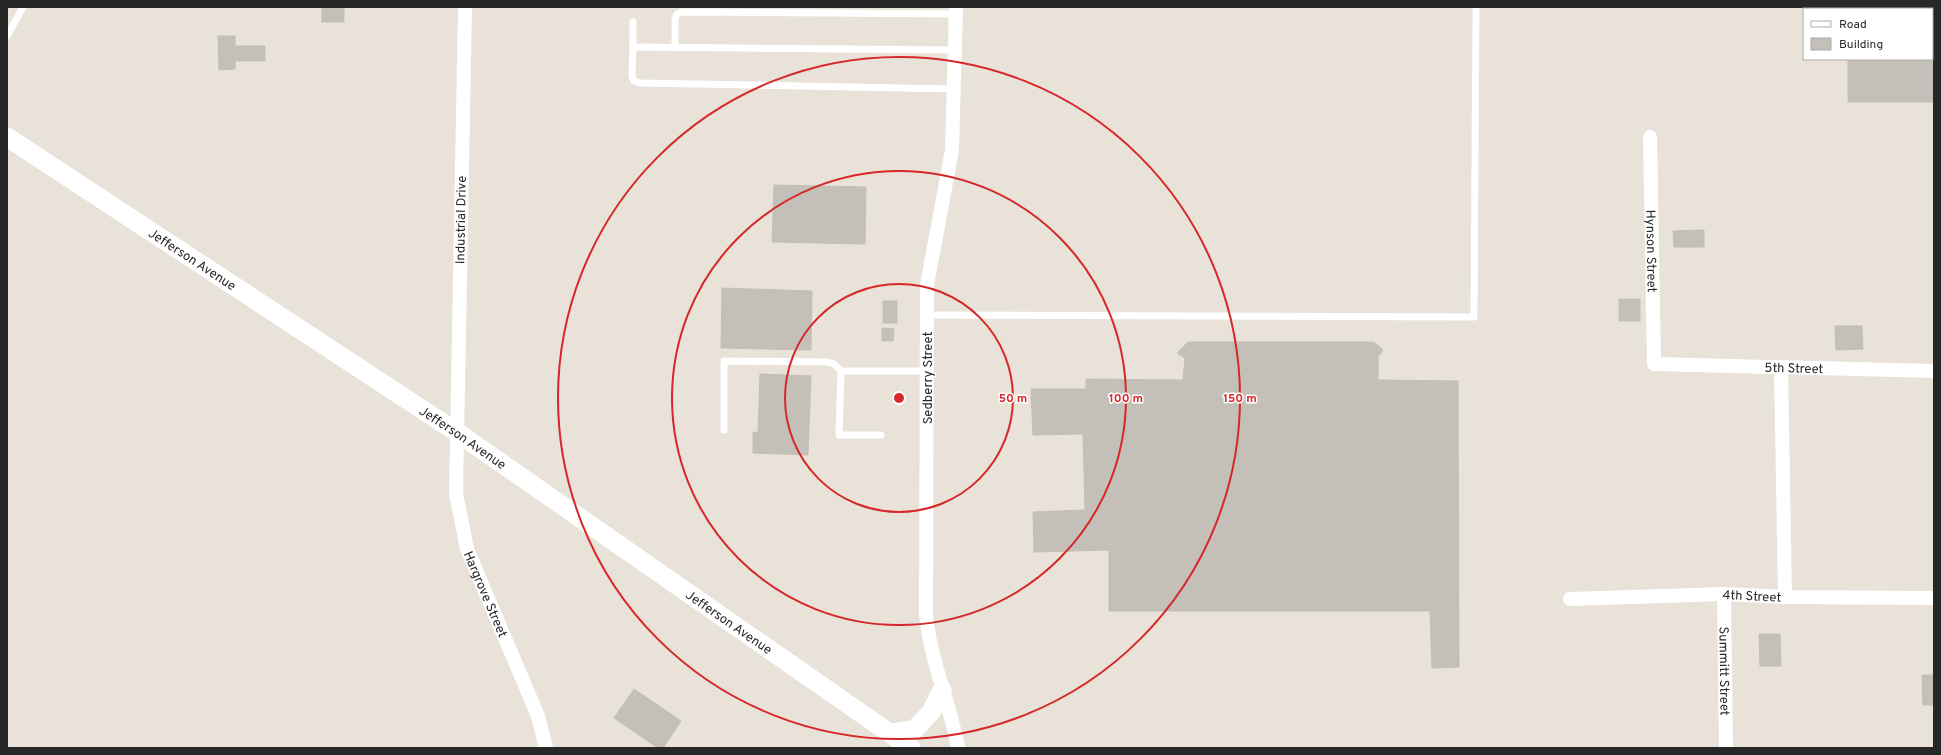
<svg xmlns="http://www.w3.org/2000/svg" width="1941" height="755" viewBox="0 0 1941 755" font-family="Overpass,sans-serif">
<rect width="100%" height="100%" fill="#e9e2d9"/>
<g fill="#c4bfb9" stroke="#c4beb3">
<rect x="322" y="7" width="22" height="15"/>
<path d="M 218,36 L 235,36 L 235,46 L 265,46 L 265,61 L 235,61 L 235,69 L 219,70 Z"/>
<rect x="1848" y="59" width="86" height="43"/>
<path d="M 774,185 L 866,187 L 865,244 L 772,242 Z"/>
<path d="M 1704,230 L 1704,247 L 1674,247 L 1673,231 Z"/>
<path d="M 722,288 L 812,291 L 811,350 L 721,348 Z"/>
<rect x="1619" y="299" width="21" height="22"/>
<rect x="883" y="301" width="14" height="22"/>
<path d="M 1835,326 L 1862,326 L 1863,349 L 1836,350 Z"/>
<path d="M 882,328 L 894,329 L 893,341 L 882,341 Z"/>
<path d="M 1188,342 L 1374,342 L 1383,350 L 1378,357 L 1378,380 L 1458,381 L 1459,667 L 1432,668 L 1430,611 L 1109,611 L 1109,550 L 1034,552 L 1033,512 L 1085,510 L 1083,434 L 1033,435 L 1031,389 L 1086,389 L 1086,379 L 1183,380 L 1185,358 L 1177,353 Z"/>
<path d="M 760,374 L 811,376 L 808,455 L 753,453 L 753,432 L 758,433 Z"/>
<path d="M 1759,634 L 1780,634 L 1781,666 L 1760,666 Z"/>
<path d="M 1922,675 L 1934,675 L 1934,705 L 1923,705 Z"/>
<path d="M 634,689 L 681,721 L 663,748 L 658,748 L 614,718 Z"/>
</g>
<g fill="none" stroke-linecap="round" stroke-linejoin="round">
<g stroke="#fff" stroke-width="7">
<path d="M 7,36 L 23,7"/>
<path d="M 633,47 L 633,22"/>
<path d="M 675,47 L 675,19 L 677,14 L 682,12 L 955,14"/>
<path d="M 954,89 L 640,83 L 634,81 L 632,76 L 633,47 L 955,50"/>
<path d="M 928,315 L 1474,317 L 1476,7"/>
<path d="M 841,371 L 839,435 L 881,435"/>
<path d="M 724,430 L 724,361 L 827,362 L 834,364 L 841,371 L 927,371"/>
</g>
<g stroke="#fff" stroke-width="14">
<path id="s1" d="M 465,7 L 456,493 L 467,549 L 538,716 L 546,748"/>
<path d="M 956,7 L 952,150 L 927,285 L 926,614 C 930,661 950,702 958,748"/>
<path id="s2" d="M 1650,137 L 1654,364 L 1934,371"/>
<path d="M 1781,367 L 1785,597"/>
<path id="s3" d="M 1724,594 L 1726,748"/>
<path id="s4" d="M 1570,599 L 1724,594 L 1785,597 L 1934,598"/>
</g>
<g stroke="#fff" stroke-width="19">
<path id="s5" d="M 7,137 L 458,433 L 911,748"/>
<path d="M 892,733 L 914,730 L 931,712 L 942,690"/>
</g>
</g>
<g fill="none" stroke="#d62828" stroke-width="2">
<circle cx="899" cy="398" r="114"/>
<circle cx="899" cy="398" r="227"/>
<circle cx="899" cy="398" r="341"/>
</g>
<g text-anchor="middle" stroke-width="3" stroke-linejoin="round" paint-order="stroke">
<g font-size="13" fill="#272727" stroke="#fff">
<text transform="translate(460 220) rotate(-89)" y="5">Industrial Drive</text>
<text dy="5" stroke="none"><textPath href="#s2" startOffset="114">Hynson Street</textPath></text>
<text dy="5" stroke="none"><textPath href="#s5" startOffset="222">Jefferson Avenue</textPath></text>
<text dy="5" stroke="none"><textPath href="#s2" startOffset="367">5th Street</textPath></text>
<text transform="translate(927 378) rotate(-90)" y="5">Sedberry Street</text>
<text dy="5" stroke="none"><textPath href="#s5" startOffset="546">Jefferson Avenue</textPath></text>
<text dy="5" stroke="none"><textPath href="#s1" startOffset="592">Hargrove Street</textPath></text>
<text dy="5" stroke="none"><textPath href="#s4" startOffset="182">4th Street</textPath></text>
<text dy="5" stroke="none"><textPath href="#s5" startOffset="870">Jefferson Avenue</textPath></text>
<text dy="5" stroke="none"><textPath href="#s3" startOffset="77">Summitt Street</textPath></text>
</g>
</g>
<circle cx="899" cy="398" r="6" fill="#d62828" stroke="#fff" stroke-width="2"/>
<g font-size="12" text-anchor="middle" font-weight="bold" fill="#d62828" stroke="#fff" stroke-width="3" stroke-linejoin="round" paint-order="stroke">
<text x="1013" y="402">50 m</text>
<text x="1126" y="402">100 m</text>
<text x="1240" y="402">150 m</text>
</g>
<rect width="1941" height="755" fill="none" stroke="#272727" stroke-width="16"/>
<rect x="1803" y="8" width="130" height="52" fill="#ffffff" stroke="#a9a9a9"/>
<rect x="1811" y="21" width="20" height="6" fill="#ffffff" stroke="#a9a9a9"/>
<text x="1839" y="28" font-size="12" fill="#272727">Road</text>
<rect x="1811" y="38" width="20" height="12" fill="#c4bfb9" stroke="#a9a9a9"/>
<text x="1839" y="48" font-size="12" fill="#272727">Building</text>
</svg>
